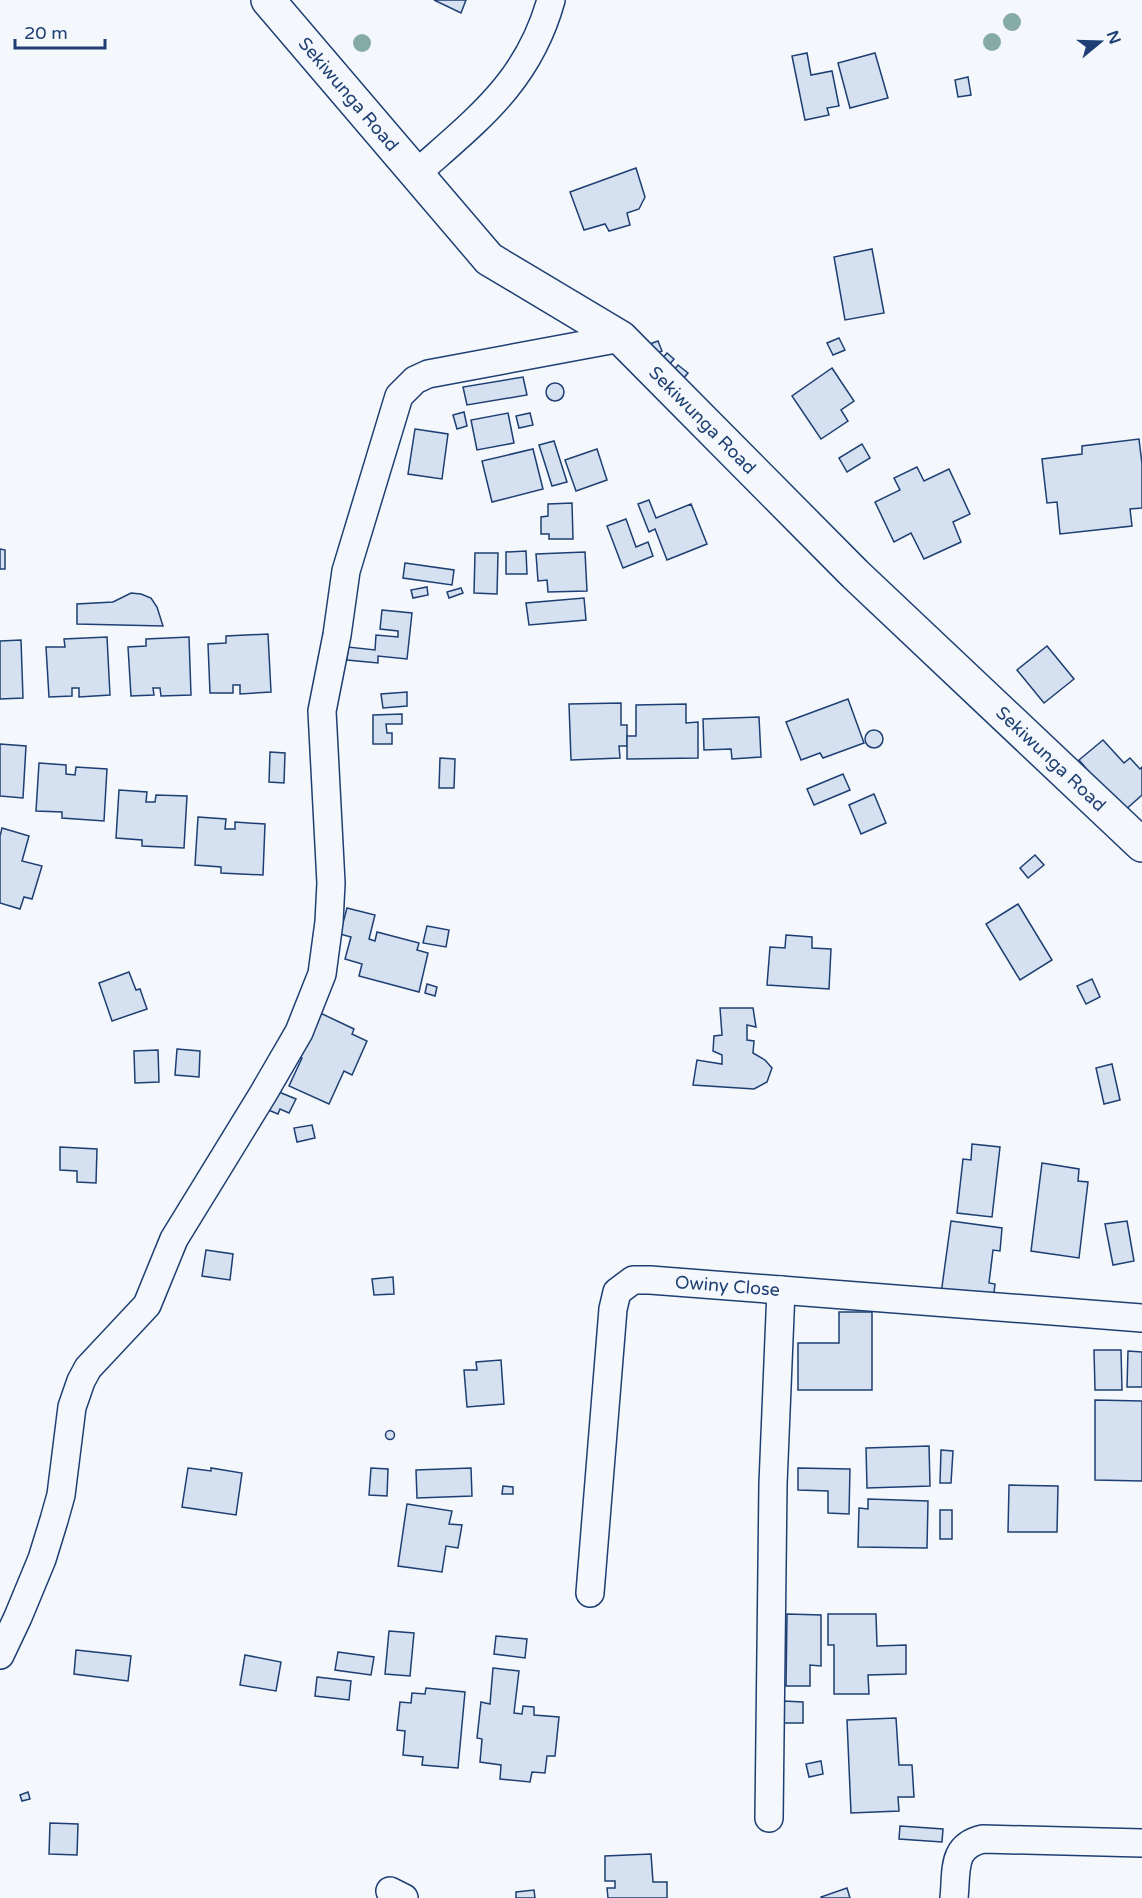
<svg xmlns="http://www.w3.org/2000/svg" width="1142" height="1898" viewBox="0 0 1142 1898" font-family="'Varela Round',sans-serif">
<rect width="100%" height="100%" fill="#f4f7fb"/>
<g fill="#d5e0f0" stroke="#1d3f73" stroke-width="1.5">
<path d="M 434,0 L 466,0 L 461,13 Z"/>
<path d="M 807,53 L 811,75 L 832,71 L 839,106 L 827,108 L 829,115 L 805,120 L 792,56 Z"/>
<path d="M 875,53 L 888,98 L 850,108 L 838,63 Z"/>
<path d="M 968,77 L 971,95 L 958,97 L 955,80 Z"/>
<path d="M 636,168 L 645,197 L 639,209 L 627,213 L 630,225 L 609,231 L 605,224 L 584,230 L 570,192 Z"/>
<path d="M 872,249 L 884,313 L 845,320 L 834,257 Z"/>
<path d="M 839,338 L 845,350 L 833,355 L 827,343 Z"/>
<path d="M 658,341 L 662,351 L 650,356 L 647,345 Z"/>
<path d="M 667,353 L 674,359 L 663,372 L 656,366 Z"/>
<path d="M 678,365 L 688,373 L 675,388 L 665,381 Z"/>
<path d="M 832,368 L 854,401 L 841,410 L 848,421 L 821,439 L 792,396 Z"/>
<path d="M 523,377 L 527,395 L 467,405 L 463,387 Z"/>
<circle cx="555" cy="392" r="9"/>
<path d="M 464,412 L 467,426 L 457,429 L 453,415 Z"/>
<path d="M 508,413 L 514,443 L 477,450 L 471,420 Z"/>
<path d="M 530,413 L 533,425 L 519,428 L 516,416 Z"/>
<path d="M 415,429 L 448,434 L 442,479 L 408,474 Z"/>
<path d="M 1139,439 L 1142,464 L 1142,508 L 1130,509 L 1132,526 L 1060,534 L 1057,502 L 1047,503 L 1042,459 L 1082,454 L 1082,446 Z"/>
<path d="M 554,441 L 567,482 L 552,486 L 539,445 Z"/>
<path d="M 862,444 L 870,458 L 847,472 L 839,458 Z"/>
<path d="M 533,449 L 543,489 L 492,502 L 482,461 Z"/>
<path d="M 597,449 L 607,480 L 576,491 L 565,460 Z"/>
<path d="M 917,467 L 924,481 L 949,469 L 970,514 L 953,522 L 961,542 L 924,559 L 911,533 L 894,542 L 875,502 L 900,490 L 894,478 Z"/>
<path d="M 649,500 L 656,518 L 691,504 L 707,544 L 667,560 L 655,529 L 649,532 L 638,504 Z"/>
<path d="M 572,503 L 573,539 L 549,539 L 549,534 L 541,534 L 541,517 L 548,516 L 548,504 Z"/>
<path d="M 626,519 L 636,547 L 648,542 L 653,556 L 623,568 L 607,526 Z"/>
<path d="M 0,549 L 5,550 L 5,569 L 0,569 Z"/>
<path d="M 526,551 L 527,574 L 506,574 L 506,552 Z"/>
<path d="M 585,552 L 587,591 L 548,592 L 547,580 L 538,581 L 536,554 Z"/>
<path d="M 475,553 L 498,553 L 497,594 L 474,593 Z"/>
<path d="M 405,563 L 454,570 L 452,585 L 403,578 Z"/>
<path d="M 427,587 L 428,595 L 413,598 L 411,590 Z"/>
<path d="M 461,588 L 463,593 L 449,598 L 447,592 Z"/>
<path d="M 131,593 L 141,594 L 151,598 L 157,607 L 163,626 L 77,624 L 77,604 L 113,602 Z"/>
<path d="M 584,598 L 586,620 L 529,625 L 526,603 Z"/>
<path d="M 382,610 L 412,613 L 407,659 L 378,656 L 378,663 L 347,660 L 348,647 L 375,650 L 376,635 L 398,637 L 398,631 L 380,629 Z"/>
<path d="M 268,634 L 271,692 L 240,694 L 240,685 L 233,685 L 233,693 L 210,693 L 208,644 L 226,643 L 226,636 Z"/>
<path d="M 107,637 L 110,695 L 79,697 L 79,688 L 72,688 L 72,696 L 49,697 L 46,647 L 65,647 L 64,639 Z"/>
<path d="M 189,637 L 191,695 L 161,696 L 160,688 L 153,688 L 154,695 L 131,696 L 128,647 L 146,646 L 146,639 Z"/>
<path d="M 21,640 L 23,698 L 0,699 L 0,641 Z"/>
<path d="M 1047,646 L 1074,679 L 1044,703 L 1017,670 Z"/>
<path d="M 407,692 L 407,706 L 383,708 L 381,694 Z"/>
<path d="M 848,699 L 864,743 L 823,758 L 820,753 L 801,760 L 786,722 Z"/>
<path d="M 621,703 L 621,725 L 627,725 L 627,746 L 619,746 L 620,758 L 571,760 L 569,704 Z"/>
<path d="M 686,704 L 686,723 L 698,722 L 698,758 L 627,759 L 627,736 L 636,736 L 636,705 Z"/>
<path d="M 402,714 L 402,724 L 386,724 L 387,733 L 392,733 L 392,744 L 373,744 L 373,715 Z"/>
<path d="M 759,717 L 761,757 L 732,759 L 731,749 L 704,750 L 703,719 Z"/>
<circle cx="874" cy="739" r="9"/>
<path d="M 1103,740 L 1124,763 L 1130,758 L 1140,769 L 1142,767 L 1142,795 L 1123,812 L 1079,760 Z"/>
<path d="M 0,744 L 26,746 L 23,798 L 0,796 Z"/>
<path d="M 270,752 L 285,753 L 284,783 L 269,782 Z"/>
<path d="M 440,758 L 455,759 L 454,788 L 439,788 Z"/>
<path d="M 39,763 L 66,765 L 66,774 L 75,775 L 76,767 L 107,769 L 104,821 L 62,818 L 62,812 L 36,811 Z"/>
<path d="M 843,774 L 850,790 L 814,805 L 807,789 Z"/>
<path d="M 119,790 L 147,792 L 146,802 L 155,802 L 156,795 L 187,796 L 184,848 L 142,846 L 142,840 L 116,838 Z"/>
<path d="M 874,794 L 886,823 L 861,834 L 849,805 Z"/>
<path d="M 198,817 L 226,819 L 225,829 L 235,829 L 235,822 L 265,824 L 263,875 L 221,873 L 221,867 L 195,865 Z"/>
<path d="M 2,828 L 29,836 L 22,861 L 42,866 L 32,899 L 24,897 L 20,909 L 0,903 L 0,836 Z"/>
<path d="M 1035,855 L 1044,865 L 1028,878 L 1020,868 Z"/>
<path d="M 1018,904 L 1052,960 L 1020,980 L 986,924 Z"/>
<path d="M 347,908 L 375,915 L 369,939 L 375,941 L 377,932 L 419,943 L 417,950 L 428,953 L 419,992 L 359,976 L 362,964 L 345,959 L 351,937 L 340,934 Z"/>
<path d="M 427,926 L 449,930 L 446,947 L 423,943 Z"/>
<path d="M 786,935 L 812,937 L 812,948 L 831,949 L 829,989 L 767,985 L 770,947 L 785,948 Z"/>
<path d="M 129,972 L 136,990 L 140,989 L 147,1009 L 112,1021 L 99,983 Z"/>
<path d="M 1092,979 L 1100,997 L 1086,1004 L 1077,986 Z"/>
<path d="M 427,984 L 437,987 L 435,996 L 425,993 Z"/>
<path d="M 720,1008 L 753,1008 L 756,1027 L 747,1025 L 747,1040 L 754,1041 L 753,1053 L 765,1060 L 772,1068 L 767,1082 L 754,1089 L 693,1085 L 697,1060 L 722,1064 L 722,1055 L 713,1051 L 714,1036 L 722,1035 Z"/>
<path d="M 316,1011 L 354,1029 L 352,1034 L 367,1041 L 352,1075 L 344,1071 L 329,1104 L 289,1086 L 302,1058 L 296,1054 Z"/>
<path d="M 177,1049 L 200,1051 L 199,1077 L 175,1075 Z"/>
<path d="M 158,1050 L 159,1082 L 135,1083 L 134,1051 Z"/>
<path d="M 1112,1064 L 1120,1100 L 1104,1104 L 1096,1068 Z"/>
<path d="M 274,1090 L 296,1099 L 289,1113 L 280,1109 L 278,1114 L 266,1109 Z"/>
<path d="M 312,1125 L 315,1138 L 297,1142 L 294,1128 Z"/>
<path d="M 972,1144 L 1000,1147 L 992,1217 L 957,1213 L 963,1159 L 971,1160 Z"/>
<path d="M 60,1147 L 97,1149 L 96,1183 L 77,1182 L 77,1171 L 60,1170 Z"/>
<path d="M 1042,1163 L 1079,1169 L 1078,1181 L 1088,1182 L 1079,1258 L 1031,1251 Z"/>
<path d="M 951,1221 L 1002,1228 L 1000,1251 L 993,1250 L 989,1283 L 995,1284 L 993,1301 L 941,1294 Z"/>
<path d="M 1127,1221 L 1134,1261 L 1113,1265 L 1105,1224 Z"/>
<path d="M 206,1250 L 233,1254 L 230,1280 L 202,1276 Z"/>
<path d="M 393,1277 L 394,1294 L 374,1295 L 372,1279 Z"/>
<path d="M 839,1312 L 872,1312 L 872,1390 L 798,1390 L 798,1343 L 839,1343 Z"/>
<path d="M 1094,1350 L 1121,1350 L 1122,1390 L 1095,1390 Z"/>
<path d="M 1128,1351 L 1142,1352 L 1142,1387 L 1127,1387 Z"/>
<path d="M 501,1360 L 504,1404 L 467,1407 L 464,1370 L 477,1370 L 476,1362 Z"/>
<path d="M 1095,1400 L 1142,1401 L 1142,1481 L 1095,1480 Z"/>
<circle cx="390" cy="1435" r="4.5"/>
<path d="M 929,1446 L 930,1486 L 867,1488 L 866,1448 Z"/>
<path d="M 941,1450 L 953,1451 L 951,1483 L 940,1483 Z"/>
<path d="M 188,1468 L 211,1471 L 211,1468 L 242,1473 L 236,1515 L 182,1507 Z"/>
<path d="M 371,1468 L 388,1469 L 387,1496 L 369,1495 Z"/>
<path d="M 471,1468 L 472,1496 L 417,1498 L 416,1470 Z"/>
<path d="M 798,1468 L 850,1469 L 849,1514 L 828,1513 L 828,1491 L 798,1490 Z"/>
<path d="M 1009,1485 L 1058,1486 L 1057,1532 L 1008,1532 Z"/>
<path d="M 503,1486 L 513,1487 L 513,1494 L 502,1494 Z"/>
<path d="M 868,1499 L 928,1501 L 927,1548 L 858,1547 L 859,1508 L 868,1509 Z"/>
<path d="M 407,1504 L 452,1511 L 449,1524 L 462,1525 L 458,1548 L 446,1546 L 442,1572 L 398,1566 Z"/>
<rect x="940" y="1510" width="12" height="29"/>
<path d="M 787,1614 L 821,1615 L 821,1666 L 810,1665 L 810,1686 L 786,1686 Z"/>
<path d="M 828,1614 L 876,1614 L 877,1646 L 906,1645 L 906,1674 L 868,1675 L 869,1694 L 834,1694 L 834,1645 L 828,1645 Z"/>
<path d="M 389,1631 L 414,1633 L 410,1676 L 385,1674 Z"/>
<path d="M 496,1636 L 527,1639 L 525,1658 L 494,1654 Z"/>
<path d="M 76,1650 L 131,1656 L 128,1681 L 74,1674 Z"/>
<path d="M 338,1652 L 374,1657 L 371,1675 L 335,1670 Z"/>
<path d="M 245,1655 L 281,1662 L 276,1691 L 240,1685 Z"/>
<path d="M 493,1668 L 519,1671 L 514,1713 L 522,1714 L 523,1706 L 534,1707 L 534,1715 L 559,1717 L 555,1756 L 547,1756 L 545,1773 L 532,1772 L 530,1782 L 500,1779 L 501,1765 L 480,1762 L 482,1739 L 477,1738 L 481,1702 L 490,1704 Z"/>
<path d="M 317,1677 L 351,1681 L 349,1700 L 315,1696 Z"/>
<path d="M 426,1688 L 465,1692 L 458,1768 L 422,1765 L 423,1757 L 403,1755 L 405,1731 L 397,1730 L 400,1702 L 411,1703 L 412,1693 L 425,1694 Z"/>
<path d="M 783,1701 L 803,1702 L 803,1723 L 783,1723 Z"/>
<path d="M 896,1718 L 899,1765 L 912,1765 L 914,1797 L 898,1797 L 899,1811 L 851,1813 L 847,1720 Z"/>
<path d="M 821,1761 L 823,1774 L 809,1777 L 806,1764 Z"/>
<path d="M 28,1792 L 30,1799 L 22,1801 L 20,1795 Z"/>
<path d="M 50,1823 L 78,1824 L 77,1855 L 49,1854 Z"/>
<path d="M 900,1826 L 943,1829 L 942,1842 L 899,1839 Z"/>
<path d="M 651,1854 L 653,1882 L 667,1882 L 667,1898 L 608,1898 L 607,1888 L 615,1888 L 615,1881 L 605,1881 L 605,1856 Z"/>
<path d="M 847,1888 L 850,1898 L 821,1898 L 821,1897 Z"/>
<path d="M 534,1890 L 535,1898 L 516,1898 L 516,1892 Z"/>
</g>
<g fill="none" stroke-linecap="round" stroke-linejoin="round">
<g stroke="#1d3f73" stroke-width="30">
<g id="street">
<path d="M 416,174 C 476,120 528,83 551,0"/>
<path id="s1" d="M 590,1593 L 613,1309 L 617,1292 L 633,1280 L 650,1280 L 1142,1318"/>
<path d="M 0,1655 L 18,1617 L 42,1559 L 54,1520 L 61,1495 L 72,1407 L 81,1381 L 88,1368 L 147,1305 L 174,1239 L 263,1094 L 299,1032 L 322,974 L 329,922 L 331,883 L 322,711 L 337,635 L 346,571 L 399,396 L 415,380 L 428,374 L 621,338"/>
<path d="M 769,1818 L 773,1484 L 781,1290"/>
<path d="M 390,1891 L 404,1898"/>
<path d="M 954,1898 C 957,1871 951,1846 983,1839 L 1142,1843"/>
</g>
</g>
<g stroke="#1d3f73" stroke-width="36">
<g id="secondary">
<path id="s2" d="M 268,0 L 489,259 L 621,338 L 855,574 L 1142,845"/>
</g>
</g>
<use href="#street" stroke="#f4f7fb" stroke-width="27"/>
<use href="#secondary" stroke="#f4f7fb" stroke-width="33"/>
</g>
<g fill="#86aba6">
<circle cx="1012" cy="22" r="9"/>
<circle cx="992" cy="42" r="9"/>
<circle cx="362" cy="43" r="9"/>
</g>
<g text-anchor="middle" stroke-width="4.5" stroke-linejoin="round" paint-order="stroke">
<g font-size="18" fill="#1d3f73" stroke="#f4f7fb">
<text dy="6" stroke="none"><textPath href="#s2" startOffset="124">Sekiwunga Road</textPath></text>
<text dy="6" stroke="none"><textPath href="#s2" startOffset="610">Sekiwunga Road</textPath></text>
<text dy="6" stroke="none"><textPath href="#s2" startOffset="1096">Sekiwunga Road</textPath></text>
<text dy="6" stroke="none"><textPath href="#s1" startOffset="417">Owiny Close</textPath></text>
</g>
</g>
<g transform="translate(1100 42) rotate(71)" stroke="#f4f7fb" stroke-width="4.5" paint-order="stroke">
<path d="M0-4.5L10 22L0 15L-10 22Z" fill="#1d3f73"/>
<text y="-9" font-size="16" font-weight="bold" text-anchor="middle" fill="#1d3f73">N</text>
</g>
<path d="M15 39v9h90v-9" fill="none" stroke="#1d3f73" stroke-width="3"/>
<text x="24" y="39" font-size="18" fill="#1d3f73" stroke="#f4f7fb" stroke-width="4.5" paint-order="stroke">20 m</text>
</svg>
